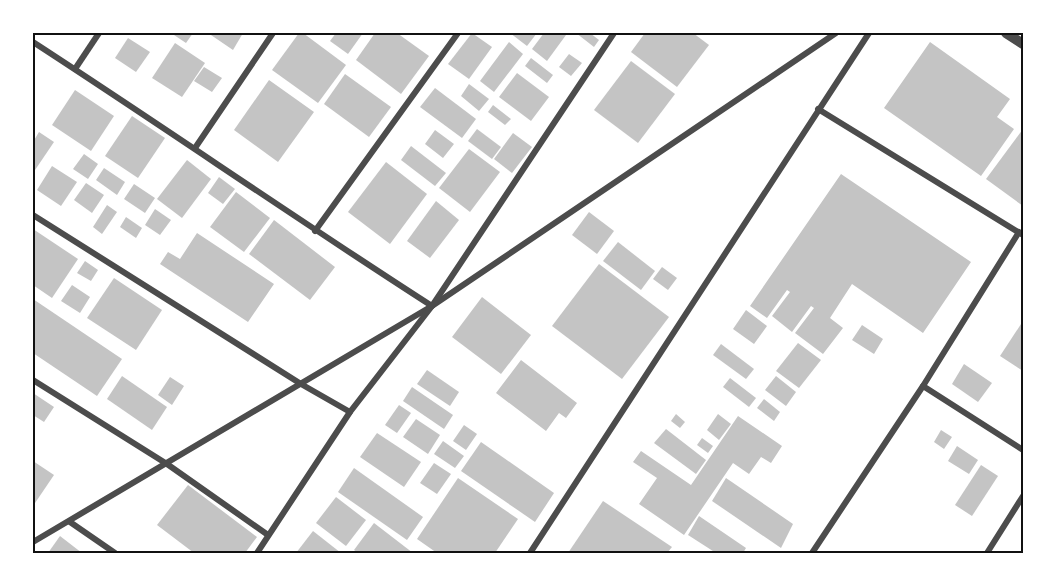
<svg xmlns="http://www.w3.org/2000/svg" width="1056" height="586" viewBox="0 0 1056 586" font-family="'Fira Sans Condensed',sans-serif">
<rect width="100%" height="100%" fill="#fff"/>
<g fill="#c4c4c4">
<path d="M 171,33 L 193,33 L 186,43 Z"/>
<path d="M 208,33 L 243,33 L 233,50 Z"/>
<path d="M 299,33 L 303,33 L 346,65 L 318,103 L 272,70 Z"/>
<path d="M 336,33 L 363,33 L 348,54 L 330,41 Z"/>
<path d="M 375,33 L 397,33 L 429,56 L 401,94 L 356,60 Z"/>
<path d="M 472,33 L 492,47 L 469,79 L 448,64 Z"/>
<path d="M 510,33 L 537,33 L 527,46 Z"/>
<path d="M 544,33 L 563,33 L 566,35 L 547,61 L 532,49 Z"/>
<path d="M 576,33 L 590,33 L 599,40 L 594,47 Z"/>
<path d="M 645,33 L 693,33 L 709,45 L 677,87 L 631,52 Z"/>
<path d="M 128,38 L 150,52 L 136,72 L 115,58 Z"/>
<path d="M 509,42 L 523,54 L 494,92 L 480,81 Z"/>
<path d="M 930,42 L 1010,99 L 997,117 L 1014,129 L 981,176 L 884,108 Z"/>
<path d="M 175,43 L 205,63 L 182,97 L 152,78 Z"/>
<path d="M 569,54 L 582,63 L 571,76 L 559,67 Z"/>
<path d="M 531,58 L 553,75 L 547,83 L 525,66 Z"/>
<path d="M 631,61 L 675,94 L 638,143 L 594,110 Z"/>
<path d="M 204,67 L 222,78 L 212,92 L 194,81 Z"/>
<path d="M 517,73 L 549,97 L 531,121 L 499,97 Z"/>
<path d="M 345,74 L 391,107 L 369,137 L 324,104 Z"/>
<path d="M 269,80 L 314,112 L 278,162 L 234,130 Z"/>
<path d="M 469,84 L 489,99 L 479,111 L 461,96 Z"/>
<path d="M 435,88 L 476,119 L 462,138 L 420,107 Z"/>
<path d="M 75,90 L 114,116 L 91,151 L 52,125 Z"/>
<path d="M 493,105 L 511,119 L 505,125 L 488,112 Z"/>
<path d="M 132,116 L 165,138 L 138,178 L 105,156 Z"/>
<path d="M 477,129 L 501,147 L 492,159 L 468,141 Z"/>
<path d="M 1023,129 L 1023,206 L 986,179 Z"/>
<path d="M 435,130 L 454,144 L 443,158 L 425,144 Z"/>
<path d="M 39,132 L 54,142 L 33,173 L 33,142 Z"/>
<path d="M 513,133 L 532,147 L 512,173 L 494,159 Z"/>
<path d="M 411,146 L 446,173 L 435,186 L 401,160 Z"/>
<path d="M 469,149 L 500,172 L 470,212 L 439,188 Z"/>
<path d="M 84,154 L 98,164 L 88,179 L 73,169 Z"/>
<path d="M 187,160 L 211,179 L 182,218 L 157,199 Z"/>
<path d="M 386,162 L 427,194 L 390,244 L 348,212 Z"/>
<path d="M 52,166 L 77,182 L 61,206 L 37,190 Z"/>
<path d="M 104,168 L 125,182 L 117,195 L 96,180 Z"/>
<path d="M 841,174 L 971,262 L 923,333 L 852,284 L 830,318 L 843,328 L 823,354 L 795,333 L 814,308 L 811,306 L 792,332 L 772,316 L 790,292 L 787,290 L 767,318 L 750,306 Z"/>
<path d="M 219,177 L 235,189 L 223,204 L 208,193 Z"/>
<path d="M 86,183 L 104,195 L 92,213 L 74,200 Z"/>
<path d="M 134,184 L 155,198 L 145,213 L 124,199 Z"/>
<path d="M 236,192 L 270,218 L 244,252 L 210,227 Z"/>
<path d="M 436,201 L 459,220 L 430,258 L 407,241 Z"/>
<path d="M 107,205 L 117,212 L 102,234 L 93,227 Z"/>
<path d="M 155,209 L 171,220 L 160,235 L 145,225 Z"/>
<path d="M 589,212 L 614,231 L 597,254 L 572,235 Z"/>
<path d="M 126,217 L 142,228 L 136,238 L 120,227 Z"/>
<path d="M 274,220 L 335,267 L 310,300 L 249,254 Z"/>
<path d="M 33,229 L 78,259 L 52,298 L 33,285 Z"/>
<path d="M 197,233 L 274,284 L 248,322 L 160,264 L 168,252 L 180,259 Z"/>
<path d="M 618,242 L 655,271 L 641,290 L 603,261 Z"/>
<path d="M 85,261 L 98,270 L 91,281 L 77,273 Z"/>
<path d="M 599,264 L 669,317 L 622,379 L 552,326 Z"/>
<path d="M 662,267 L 677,278 L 668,290 L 653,279 Z"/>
<path d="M 114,278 L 162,310 L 136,350 L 87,318 Z"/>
<path d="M 72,285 L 90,297 L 80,313 L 61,301 Z"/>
<path d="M 482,297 L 531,335 L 501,374 L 452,337 Z"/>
<path d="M 33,299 L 122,359 L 97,396 L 33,353 Z"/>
<path d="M 746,310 L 767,326 L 754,344 L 733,329 Z"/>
<path d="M 1023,321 L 1023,371 L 1000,356 Z"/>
<path d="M 862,325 L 883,339 L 874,354 L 852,340 Z"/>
<path d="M 798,343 L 821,360 L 799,388 L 776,371 Z"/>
<path d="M 721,344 L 754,369 L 746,379 L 713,355 Z"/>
<path d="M 521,360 L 577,403 L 566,418 L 559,413 L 546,431 L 496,393 Z"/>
<path d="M 964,364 L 992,383 L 978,402 L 952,384 Z"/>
<path d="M 427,370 L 459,392 L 450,406 L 417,384 Z"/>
<path d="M 122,376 L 167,407 L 152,430 L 107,399 Z"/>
<path d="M 776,376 L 796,392 L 786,406 L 765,390 Z"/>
<path d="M 170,377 L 184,386 L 172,405 L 158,395 Z"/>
<path d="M 730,378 L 756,398 L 749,407 L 723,387 Z"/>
<path d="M 412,387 L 453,415 L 444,429 L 403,401 Z"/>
<path d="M 33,393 L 54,407 L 44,422 L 33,415 Z"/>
<path d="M 764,399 L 780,412 L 774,421 L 757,408 Z"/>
<path d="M 399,405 L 411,413 L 397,433 L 385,425 Z"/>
<path d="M 676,414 L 685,422 L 680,428 L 671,421 Z"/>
<path d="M 718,414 L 731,424 L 719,440 L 707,430 Z"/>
<path d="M 738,416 L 782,446 L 771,463 L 761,457 L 749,474 L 733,463 L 684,535 L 639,504 L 657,478 L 633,462 L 641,451 L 691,485 Z"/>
<path d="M 416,419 L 440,435 L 428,454 L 403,437 Z"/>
<path d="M 464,425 L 477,434 L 466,450 L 453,441 Z"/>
<path d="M 666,429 L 706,460 L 696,474 L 654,443 Z"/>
<path d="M 941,430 L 952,437 L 944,449 L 934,442 Z"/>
<path d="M 377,433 L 421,462 L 404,487 L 360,457 Z"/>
<path d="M 702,438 L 713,446 L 708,453 L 697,445 Z"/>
<path d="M 443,441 L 464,456 L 455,468 L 434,454 Z"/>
<path d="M 481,442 L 554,493 L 535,522 L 461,471 Z"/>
<path d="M 957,446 L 978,460 L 969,474 L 948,461 Z"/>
<path d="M 33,461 L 54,475 L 33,506 Z"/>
<path d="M 434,463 L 451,474 L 437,494 L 420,483 Z"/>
<path d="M 981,465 L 998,476 L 972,516 L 955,505 Z"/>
<path d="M 354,468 L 423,517 L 407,540 L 338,492 Z"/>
<path d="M 458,478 L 518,519 L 495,553 L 437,553 L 417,539 Z"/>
<path d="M 726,478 L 793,524 L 781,548 L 712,501 Z"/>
<path d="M 188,485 L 257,537 L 245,553 L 194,553 L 157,525 Z"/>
<path d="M 336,497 L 366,520 L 346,546 L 316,523 Z"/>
<path d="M 603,501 L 672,547 L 667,553 L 568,553 Z"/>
<path d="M 699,516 L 746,548 L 743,553 L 716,553 L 688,535 Z"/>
<path d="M 374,523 L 413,553 L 358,553 L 354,550 Z"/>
<path d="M 313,531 L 341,553 L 296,553 Z"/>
<path d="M 60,536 L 82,553 L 48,553 Z"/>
</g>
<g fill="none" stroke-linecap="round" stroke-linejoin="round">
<g stroke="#4c4c4c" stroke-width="6">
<path d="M 33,42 C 167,129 298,220 432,306"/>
<path d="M 75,69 L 99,33"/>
<path d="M 818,109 L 1023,235"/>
<path d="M 195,148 L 273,33"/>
<path d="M 33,215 L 301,384 L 350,412"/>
<path d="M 315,231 L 458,33"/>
<path d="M 33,380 L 167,464 L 268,535"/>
<path d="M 923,386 L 1023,450"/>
<path d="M 70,522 L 115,553"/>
<path d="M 33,542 L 432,306 L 836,33"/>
<path d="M 257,553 L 350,412 L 432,306 L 614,33"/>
<path d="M 530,553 L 869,33"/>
<path d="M 812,553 L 923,386 L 1019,232"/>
<path d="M 987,553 L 1023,496"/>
</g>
<path stroke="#4c4c4c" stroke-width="10" d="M 1006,33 L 1023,44"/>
</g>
<rect width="1056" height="586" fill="none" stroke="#ffffff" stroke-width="69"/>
<rect x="34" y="34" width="988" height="518" fill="none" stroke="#111" stroke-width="2"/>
</svg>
